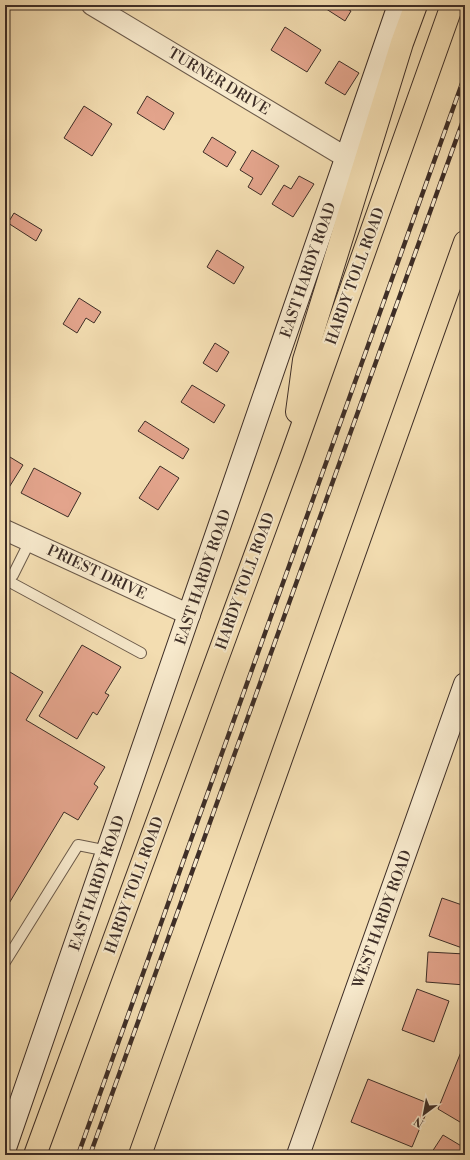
<svg xmlns="http://www.w3.org/2000/svg" width="470" height="1160" viewBox="0 0 470 1160" font-family="'Libre Bodoni',serif">
<rect width="100%" height="100%" fill="#f3ddb1"/>
<filter id="stains"><feTurbulence type="fractalNoise" baseFrequency=".005" numOctaves="4"/><feColorMatrix values="0 0 0 0 .2 0 0 0 0 .09 0 0 0 0 .02 0 0 0 .5 -.17"/></filter>
<radialGradient id="worn" r=".72"><stop offset=".6" stop-color="#630" stop-opacity="0"/><stop offset="1" stop-color="#630" stop-opacity=".3"/></radialGradient>
<g fill="#e3a48c" stroke="#3e2e27">
<path d="M 320,5 L 340,5 L 351,11 L 345,21 Z"/>
<path d="M 285,27 L 321,50 L 307,72 L 271,50 Z"/>
<path d="M 339,61 L 359,73 L 345,95 L 325,83 Z"/>
<path d="M 147,96 L 174,113 L 164,130 L 137,113 Z"/>
<path d="M 84,106 L 112,124 L 92,156 L 64,138 Z"/>
<path d="M 212,137 L 236,152 L 227,167 L 203,152 Z"/>
<path d="M 252,150 L 279,166 L 261,195 L 248,187 L 253,178 L 240,170 Z"/>
<path d="M 299,176 L 314,184 L 293,217 L 272,204 L 284,185 L 291,189 Z"/>
<path d="M 14,213 L 42,230 L 36,241 L 8,223 Z"/>
<path d="M 217,250 L 244,267 L 234,284 L 207,267 Z"/>
<path d="M 79,298 L 101,312 L 94,323 L 86,318 L 77,333 L 63,324 Z"/>
<path d="M 215,343 L 229,352 L 217,372 L 203,363 Z"/>
<path d="M 192,385 L 225,405 L 214,423 L 181,402 Z"/>
<path d="M 145,421 L 189,449 L 183,459 L 138,431 Z"/>
<path d="M 5,454 L 23,465 L 8,489 L 5,487 Z"/>
<path d="M 160,466 L 179,478 L 158,510 L 139,498 Z"/>
<path d="M 34,468 L 81,493 L 68,517 L 21,493 Z"/>
<path d="M 82,645 L 121,667 L 105,693 L 109,695 L 97,715 L 93,712 L 77,739 L 39,716 Z"/>
<path d="M 5,669 L 43,692 L 26,720 L 105,767 L 94,784 L 98,787 L 78,820 L 64,812 L 5,910 Z"/>
<path d="M 442,898 L 465,906 L 465,949 L 429,936 Z"/>
<path d="M 428,952 L 465,954 L 465,985 L 426,982 Z"/>
<path d="M 417,989 L 449,1001 L 434,1042 L 402,1030 Z"/>
<path d="M 465,1042 L 465,1125 L 438,1109 Z"/>
<path d="M 368,1079 L 430,1104 L 412,1147 L 351,1122 Z"/>
<path d="M 443,1135 L 463,1147 L 458,1155 L 430,1155 Z"/>
</g>
<g fill="none" stroke-linecap="round" stroke-linejoin="round">
<g stroke="#6b5a4a" stroke-width="12">
<g id="lane">
<path d="M 8,581 L 141,653"/>
<path d="M 5,585 L 13,575 L 30,541"/>
<path d="M 5,962 L 78,845 L 108,851"/>
</g>
</g>
<g stroke="#6b5a4a" stroke-width="22">
<g id="street">
<path d="M 92,5 L 347,158"/>
<path d="M 5,530 L 190,615"/>
</g>
</g>
<g stroke="#3e2e27" stroke-width="24">
<g id="secondary">
<path d="M 5,1148 L 399,5"/>
<path d="M 298,1155 L 465,684"/>
</g>
</g>
<g stroke="#3e2e27" stroke-width="24">
<g id="highway">
<path d="M 297,412 L 304,360 L 402,43 L 416,5"/>
<path d="M 35,1155 L 292,455 L 452,5"/>
<path d="M 140,1155 L 465,242"/>
</g>
</g>
<use href="#lane" stroke="#f7e9cc" stroke-width="10"/>
<use href="#street" stroke="#f7e9cc" stroke-width="20"/>
<use href="#secondary" stroke="#f7e9cc" stroke-width="22"/>
<use href="#highway" stroke="#f3ddb1" stroke-width="22"/>
<g stroke="#3e2e27" stroke-width="4.5">
<g id="rail">
<path d="M 78,1155 L 465,75"/>
<path d="M 90,1155 L 465,115"/>
</g>
</g>
<use href="#rail" stroke="#f7e9cc" stroke-width="3" stroke-dasharray="9" stroke-linecap="butt"/>
</g>
<g text-anchor="middle" stroke-width="4" stroke-linejoin="round" paint-order="stroke">
<g font-size="15" fill="#3e2e27" stroke="#f7e9cc">
<text transform="translate(219 81) rotate(31)" y="5">TURNER DRIVE</text>
<text transform="translate(308 270) rotate(-71)" y="5">EAST HARDY ROAD</text>
<text transform="translate(355 276) rotate(-70)" y="5">HARDY TOLL ROAD</text>
<text transform="translate(97 572) rotate(25)" y="5">PRIEST DRIVE</text>
<text transform="translate(203 577) rotate(-71)" y="5">EAST HARDY ROAD</text>
<text transform="translate(245 581) rotate(-70)" y="5">HARDY TOLL ROAD</text>
<text transform="translate(97 883) rotate(-71)" y="5">EAST HARDY ROAD</text>
<text transform="translate(134 885) rotate(-70)" y="5">HARDY TOLL ROAD</text>
<text transform="translate(382 919) rotate(-70)" y="5">WEST HARDY ROAD</text>
</g>
</g>
<rect width="470" height="1160" fill="none" stroke="#f3ddb1" stroke-width="20"/>
<rect x="6" y="6" width="458" height="1148" fill="none" stroke="#3e2e27" stroke-width="2"/>
<rect x="10" y="10" width="450" height="1140" fill="none" stroke="#3e2e27"/>
<g transform="translate(424 1114) rotate(212)" stroke="#f7e9cc" stroke-width="3" paint-order="stroke">
<path d="M0-3L7 15L0 10L-7 15Z" fill="#3e2e27"/>
<text y="-6" font-size="11" font-weight="bold" text-anchor="middle" fill="#3e2e27">N</text>
</g>
<rect width="100%" height="100%" filter="url(#stains)"/>
<rect width="100%" height="100%" fill="url(#worn)"/>
</svg>
